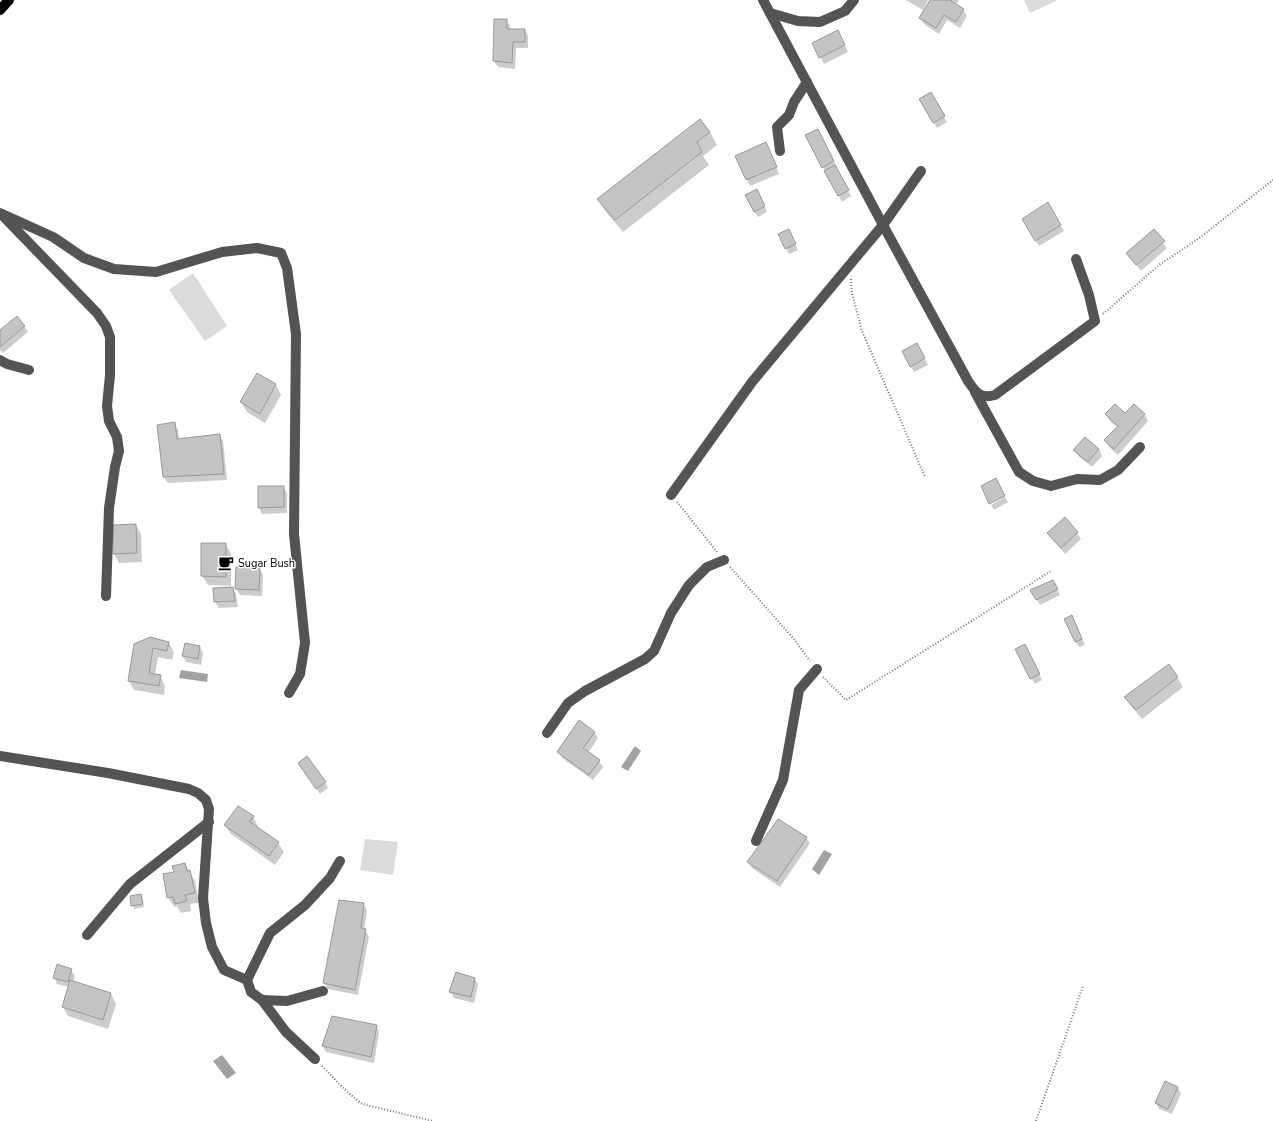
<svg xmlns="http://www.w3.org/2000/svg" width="1273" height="1121" viewBox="0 0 1273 1121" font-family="'Nunito Sans',sans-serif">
<rect width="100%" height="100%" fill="#fff"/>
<g fill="#dbdbdb">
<path d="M 1024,0 L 1056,0 L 1056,1 L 1030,13 Z"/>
<path d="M 193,273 L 227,326 L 205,341 L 169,290 Z"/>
<path d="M 365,839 L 398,842 L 393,875 L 360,870 Z"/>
</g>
<g fill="#a2a2a2">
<path d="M 181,670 L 208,674 L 207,682 L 179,678 Z"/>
<path d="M 635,746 L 641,751 L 628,771 L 621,767 Z"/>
<path d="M 824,850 L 832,854 L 819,875 L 812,869 Z"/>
<path d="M 222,1055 L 236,1073 L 227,1079 L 213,1061 Z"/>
</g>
<g fill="#0003">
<path d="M 906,0 L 928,0 L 923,10 Z"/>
<path d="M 931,0 L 959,0 L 956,5 L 963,10 L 967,16 L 960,28 L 947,20 L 939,34 L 924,24 L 920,18 Z"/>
<path d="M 494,20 L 506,20 L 510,26 L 510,30 L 525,30 L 528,36 L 528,48 L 516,48 L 515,69 L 498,67 L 494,61 Z"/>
<path d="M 841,38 L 848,52 L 824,64 L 814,43 Z"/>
<path d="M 930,93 L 947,122 L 937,128 L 920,99 Z"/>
<path d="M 710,132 L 717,145 L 703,156 L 709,165 L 623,232 L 606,212 L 598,199 Z"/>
<path d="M 821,136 L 837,167 L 835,168 L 851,196 L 842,202 L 823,167 Z"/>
<path d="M 766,143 L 779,174 L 750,186 L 737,156 Z"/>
<path d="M 757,190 L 767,212 L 758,217 L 754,211 Z"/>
<path d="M 1048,204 L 1064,231 L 1039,246 L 1023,219 Z"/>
<path d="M 1154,231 L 1167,248 L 1141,271 L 1128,254 Z"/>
<path d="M 792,236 L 798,250 L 789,254 L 786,248 Z"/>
<path d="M 24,326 L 28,332 L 3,353 L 0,350 L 0,331 Z"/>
<path d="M 916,344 L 928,365 L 914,372 L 910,366 Z"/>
<path d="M 258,375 L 276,385 L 281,395 L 265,423 L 247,412 L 241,402 Z"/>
<path d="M 1134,405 L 1145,415 L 1148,421 L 1118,455 L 1109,447 L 1105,441 L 1117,427 L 1110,421 L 1106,415 L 1125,415 Z"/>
<path d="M 174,424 L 178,430 L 179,439 L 219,435 L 223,441 L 227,480 L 168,483 L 164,477 L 158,426 Z"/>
<path d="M 1085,438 L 1099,449 L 1102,456 L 1092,467 L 1078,456 L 1075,450 Z"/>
<path d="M 283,487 L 287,493 L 287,513 L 262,514 L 259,508 Z"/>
<path d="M 1005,497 L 1008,502 L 994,510 L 991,505 Z"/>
<path d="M 136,525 L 141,534 L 142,562 L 119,563 L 114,554 L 114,526 Z"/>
<path d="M 1048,533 L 1077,533 L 1081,539 L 1065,554 L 1052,539 Z"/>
<path d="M 225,544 L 231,553 L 231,586 L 208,585 L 202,576 Z"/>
<path d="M 237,568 L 260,569 L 263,575 L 262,596 L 240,595 L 236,589 Z"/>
<path d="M 1056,587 L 1060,595 L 1040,605 L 1032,591 Z"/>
<path d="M 233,588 L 236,594 L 238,607 L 219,608 L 215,602 Z"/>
<path d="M 1075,622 L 1085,645 L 1079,647 L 1075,641 Z"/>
<path d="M 169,643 L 174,653 L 172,660 L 158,657 L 155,675 L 160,676 L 165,686 L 164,695 L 134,690 L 129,681 L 135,645 Z"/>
<path d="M 200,647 L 203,653 L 201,665 L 186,662 L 183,656 Z"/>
<path d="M 1028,651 L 1042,680 L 1035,684 L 1031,678 Z"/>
<path d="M 1177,677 L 1183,687 L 1142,719 L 1131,706 L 1126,697 Z"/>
<path d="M 594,732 L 598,738 L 588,753 L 599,761 L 603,767 L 593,780 L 562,758 L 559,752 Z"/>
<path d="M 303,769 L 325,783 L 328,788 L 320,794 Z"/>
<path d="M 253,817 L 258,826 L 257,828 L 278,843 L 284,852 L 275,865 L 231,834 L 225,825 Z"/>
<path d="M 806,837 L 810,843 L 780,887 L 752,868 L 748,862 Z"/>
<path d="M 185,864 L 195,881 L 199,903 L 190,904 L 191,911 L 181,913 L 177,906 L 174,907 L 168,897 L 175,873 Z"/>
<path d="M 141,895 L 144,907 L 134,909 L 131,897 Z"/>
<path d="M 363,904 L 367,910 L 364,930 L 369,936 L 358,995 L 328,989 L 324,983 Z"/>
<path d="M 71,970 L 75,976 L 73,982 L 111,994 L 116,1004 L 108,1029 L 68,1016 L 63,1007 L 69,987 L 57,984 L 54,977 Z"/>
<path d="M 475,979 L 478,985 L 474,1003 L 454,998 L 451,992 Z"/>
<path d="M 332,1018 L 376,1026 L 379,1032 L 374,1063 L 326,1052 L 323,1046 Z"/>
<path d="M 1178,1088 L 1181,1094 L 1172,1114 L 1159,1109 L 1156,1103 Z"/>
</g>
<g fill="#c4c4c4" stroke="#989898">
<path d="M 930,0 L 952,0 L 951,1 L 964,9 L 956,22 L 944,15 L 936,28 L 919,18 Z"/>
<path d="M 494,19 L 507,19 L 507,29 L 525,29 L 525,42 L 513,42 L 512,63 L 493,61 Z"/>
<path d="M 838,30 L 845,45 L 819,58 L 812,43 Z"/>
<path d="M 931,92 L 945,116 L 933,123 L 919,99 Z"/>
<path d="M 700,119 L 710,132 L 697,142 L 702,152 L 615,220 L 597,199 Z"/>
<path d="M 818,129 L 834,161 L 822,168 L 805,135 Z"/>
<path d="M 766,142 L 777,167 L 746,180 L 735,156 Z"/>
<path d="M 835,165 L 849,190 L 838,196 L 824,171 Z"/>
<path d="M 757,189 L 765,206 L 754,212 L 745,195 Z"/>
<path d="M 1048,202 L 1061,225 L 1035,241 L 1022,219 Z"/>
<path d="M 789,229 L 796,244 L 785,249 L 778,234 Z"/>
<path d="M 1154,229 L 1165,241 L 1136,265 L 1126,253 Z"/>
<path d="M 17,316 L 25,326 L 0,347 L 0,330 Z"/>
<path d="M 917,343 L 925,358 L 910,367 L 902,351 Z"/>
<path d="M 257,373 L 276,384 L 260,414 L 240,402 Z"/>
<path d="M 1115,404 L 1125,413 L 1134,404 L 1145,414 L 1114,449 L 1104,440 L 1118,426 L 1105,414 Z"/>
<path d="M 175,422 L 177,439 L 220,434 L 224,474 L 163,477 L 157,425 Z"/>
<path d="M 1085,437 L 1099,449 L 1088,462 L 1073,450 Z"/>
<path d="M 996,478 L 1005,496 L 989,504 L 981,486 Z"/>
<path d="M 258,486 L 284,486 L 284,507 L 258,508 Z"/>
<path d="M 1065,517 L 1078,532 L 1061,548 L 1047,533 Z"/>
<path d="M 136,524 L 137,553 L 113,554 L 113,525 Z"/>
<path d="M 201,543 L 226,543 L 226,577 L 201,576 Z"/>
<path d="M 236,567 L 260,568 L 259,590 L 235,589 Z"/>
<path d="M 1053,580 L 1058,589 L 1036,600 L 1030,590 Z"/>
<path d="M 233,587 L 235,601 L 214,602 L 213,588 Z"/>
<path d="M 1072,615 L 1082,639 L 1075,642 L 1064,619 Z"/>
<path d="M 150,637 L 169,642 L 167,651 L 153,648 L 149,673 L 161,675 L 159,686 L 128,681 L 134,644 Z"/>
<path d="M 185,643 L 200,646 L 198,659 L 182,656 Z"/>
<path d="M 1025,644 L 1040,674 L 1030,679 L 1015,649 Z"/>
<path d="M 1169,664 L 1178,677 L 1136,710 L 1124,697 Z"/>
<path d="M 579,720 L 595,732 L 583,748 L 600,760 L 589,775 L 557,752 Z"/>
<path d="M 307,756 L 326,782 L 316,789 L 298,763 Z"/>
<path d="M 238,806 L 254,816 L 250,822 L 279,842 L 269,856 L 224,825 Z"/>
<path d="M 778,819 L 807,837 L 777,881 L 747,862 Z"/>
<path d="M 185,863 L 187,871 L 190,870 L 195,893 L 185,895 L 187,901 L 175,904 L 173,897 L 167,898 L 163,874 L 174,872 L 172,866 Z"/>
<path d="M 141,894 L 143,904 L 131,906 L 130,896 Z"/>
<path d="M 339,900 L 364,903 L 361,928 L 366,929 L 355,990 L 323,983 Z"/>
<path d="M 57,964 L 72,969 L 68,982 L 53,978 Z"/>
<path d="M 456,972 L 475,978 L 471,997 L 449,992 Z"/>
<path d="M 70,980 L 111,993 L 103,1020 L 62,1007 Z"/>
<path d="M 332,1016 L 377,1025 L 371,1057 L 322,1046 Z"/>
<path d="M 1165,1081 L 1178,1087 L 1168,1109 L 1155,1103 Z"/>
</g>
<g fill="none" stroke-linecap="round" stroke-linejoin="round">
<g stroke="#dbdbdb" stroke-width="11">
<path id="major" d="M 0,10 L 9,0"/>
</g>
<g stroke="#767676" stroke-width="2" stroke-dasharray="1 2" stroke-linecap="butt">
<path d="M 851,279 L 852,293 L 862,331 L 925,477"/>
<path d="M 1103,314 L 1159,265 L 1198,239 L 1273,180"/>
<path d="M 677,502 L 717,552"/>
<path d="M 730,567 L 794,639 L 810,661"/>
<path d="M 823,677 L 846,700 L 1051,571"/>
<path d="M 322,1066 L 344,1089 L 362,1104 L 433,1121"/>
<path d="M 1036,1121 L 1083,986"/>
</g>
<g stroke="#545454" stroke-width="10">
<path d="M 763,0 L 883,225 L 968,381 C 976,393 980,399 995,395 L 1095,321 L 1089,295 L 1076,259"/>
<path d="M 770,13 L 798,21 L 820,22 L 845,11 L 854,0"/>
<path d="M 780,151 L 777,127 L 789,115 L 794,102 L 807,82"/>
<path d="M 0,213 L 53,237 L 84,258 L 114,269 L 156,272 L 222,252 L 257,248 L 281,253 L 287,268 L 296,334 L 294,534 L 305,643 L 300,674 L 289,693"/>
<path d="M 4,217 L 97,313 L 106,326 L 110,337 L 110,375 L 107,406 L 109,421 L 117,437 L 119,451 L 115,467 L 109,508 L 106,596"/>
<path d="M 0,360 L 7,364 L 29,370"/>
<path d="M 975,392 L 1019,472 L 1033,481 L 1051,486 L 1077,479 L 1100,480 L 1118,470 L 1140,447"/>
<path d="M 671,495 L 752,382 L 883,225 L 921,171"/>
<path d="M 547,733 L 568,703 L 585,691 L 645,659 L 654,651 L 671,613 L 689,585 L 707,567 L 724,560"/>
<path d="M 0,756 L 108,773 L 189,789 L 198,793 L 206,800 L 209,809 L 203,898 L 206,923 L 212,947 L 224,970 L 247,980 L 251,992 L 262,1000 L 286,1032 L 315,1059"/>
<path d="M 756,841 L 783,780 L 799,690 L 817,669"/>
<path d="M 87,935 L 130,884 L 209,822"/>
<path d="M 247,980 L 270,933 L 305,905 L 330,878 L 340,861"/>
<path d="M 262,1000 L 287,1001 L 323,991"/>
</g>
<use href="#major" stroke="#000" stroke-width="10"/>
</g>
<defs>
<g id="cafe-bare" transform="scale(1.2)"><path d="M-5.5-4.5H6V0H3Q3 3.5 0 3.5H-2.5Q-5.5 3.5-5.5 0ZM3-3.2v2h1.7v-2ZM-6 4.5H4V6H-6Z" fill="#000" stroke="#fff" stroke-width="2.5" paint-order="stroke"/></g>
</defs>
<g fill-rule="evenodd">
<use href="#cafe-bare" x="226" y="563"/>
</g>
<g text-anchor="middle" stroke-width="3" stroke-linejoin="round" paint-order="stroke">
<g font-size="11" fill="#000" stroke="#fff" text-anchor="start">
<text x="238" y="567">Sugar Bush</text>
</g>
</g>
</svg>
